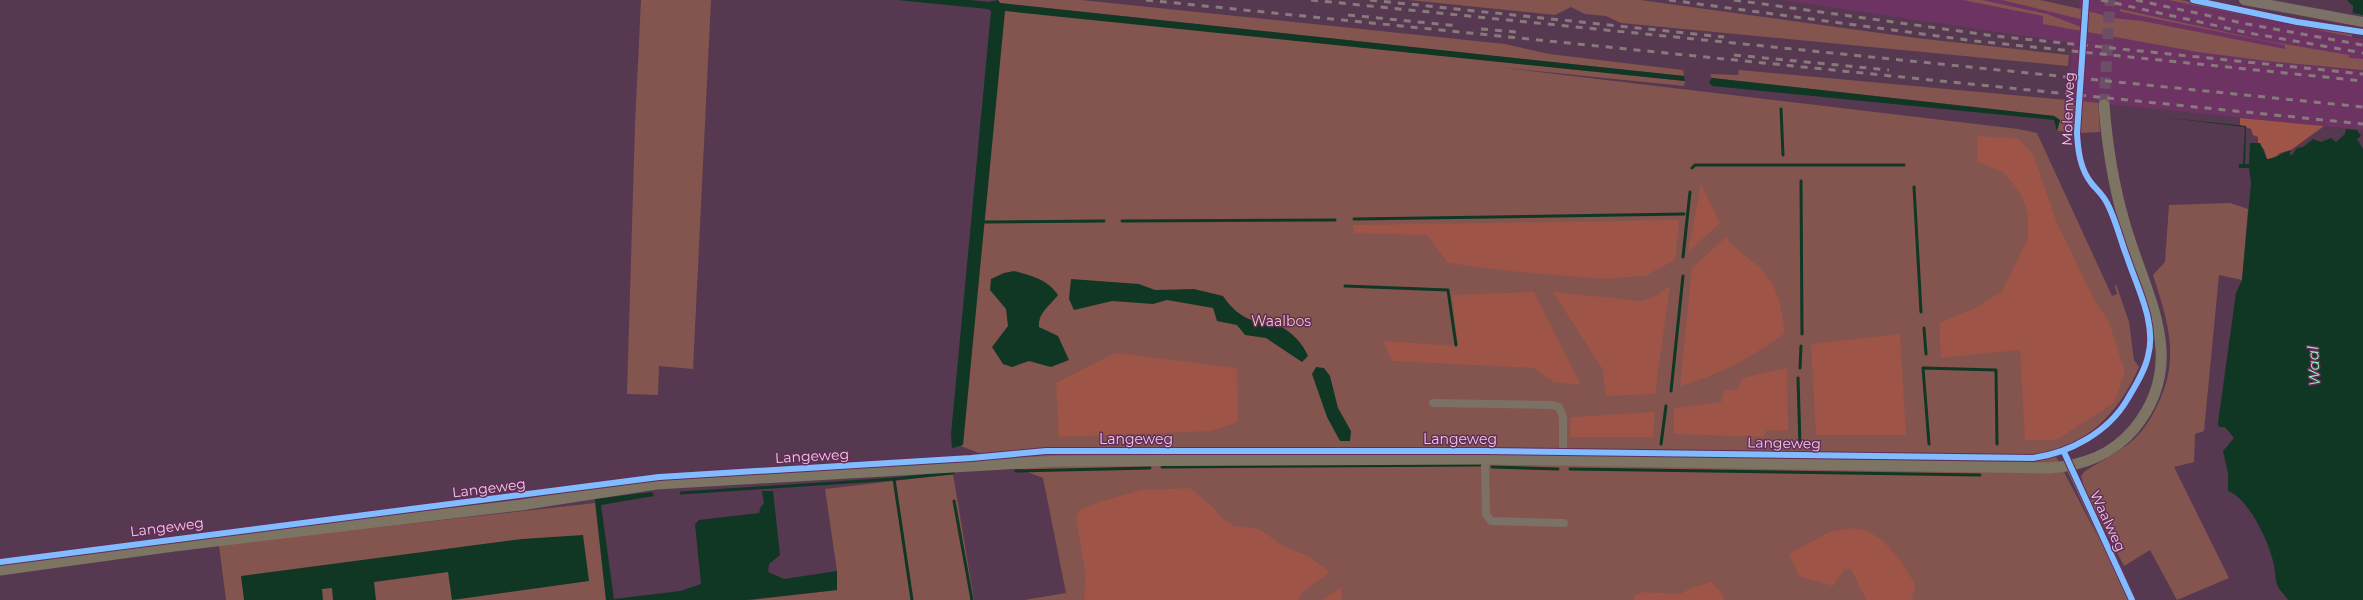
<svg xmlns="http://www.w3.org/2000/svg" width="2363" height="600" viewBox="0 0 2363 600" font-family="Montserrat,sans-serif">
<rect width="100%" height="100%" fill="#563951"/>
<path fill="#6d3463" d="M 1782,0 L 2021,0 L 2080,12 L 2080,0 L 2168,0 L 2363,39 L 2363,130 L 2069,100 L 2072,43 Z"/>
<g fill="#83554e">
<path d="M 641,0 L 711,0 L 693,369 L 659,366 L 658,395 L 627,394 L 635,125 Z"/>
<path d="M 998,0 L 1081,0 L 1505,44 L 1549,54 L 1683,70 L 1684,76 L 1000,3 Z"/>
<path d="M 1409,0 L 1640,0 L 1916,38 L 2069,55 L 2068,66 L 1621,23 L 1606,16 L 1585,14 L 1571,7 L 1555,15 Z"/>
<path d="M 1963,0 L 1982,0 L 2047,14 L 2081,27 L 2084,20 L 2002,0 L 2040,0 L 2081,9 L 2081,13 L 2087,14 L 2087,11 L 2103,15 L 2103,17 L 2142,21 L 2285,49 L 2285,45 L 2122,12 L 2120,11 L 2120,9 L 2262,40 L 2349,55 L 2349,58 L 2363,59 L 2363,70 L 2267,61 L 2198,52 L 2043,24 L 2043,16 Z"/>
<path d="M 2168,0 L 2181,0 L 2352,33 L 2352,37 L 2363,39 Z"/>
<path d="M 1000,7 L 1148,25 L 1685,81 L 1684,86 L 1496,67 L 2018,129 L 2037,133 L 2112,296 L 2117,294 L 2115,287 L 2116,284 L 2129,322 L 2134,360 L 2139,367 C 2123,405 2094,439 2053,451 L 2131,600 L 1024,600 L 1066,593 L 1043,478 L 961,446 Z"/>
<path d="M 1739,70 L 2077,101 L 2074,132 L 2057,131 L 2060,120 L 2054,116 L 1712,78 L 1710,74 L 1738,75 Z"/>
<path d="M 2082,101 L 2098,103 L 2100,132 L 2079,133 Z"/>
<path d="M 2230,203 L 2248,209 L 2242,280 L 2219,275 L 2204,431 L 2195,434 L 2194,462 L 2174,467 L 2229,578 L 2177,600 L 2150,550 L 2124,566 L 2085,491 L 2081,476 L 2085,471 C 2098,463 2112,456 2124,447 C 2138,438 2148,424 2155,410 C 2181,362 2169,324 2153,275 L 2165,262 L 2169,205 Z"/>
<path d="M 953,474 L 974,600 L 752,600 L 837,590 L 837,571 L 825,489 Z"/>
<path d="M 595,503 L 606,600 L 226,600 L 219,545 Z"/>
</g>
<g fill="#9e5447">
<path d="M 2240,118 L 2324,126 L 2291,150 L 2280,153 L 2273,159 L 2267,159 L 2264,149 L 2258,143 L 2258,137 L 2253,135 L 2251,129 L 2240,125 Z"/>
<path d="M 1977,136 L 2019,139 L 2033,154 L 2057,223 L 2095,301 L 2109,322 L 2125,372 L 2114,403 L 2056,440 L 2025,440 L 2020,350 L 1941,358 L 1939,323 L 1975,308 L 2002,291 L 2028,238 L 2028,213 L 2019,191 L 2003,172 L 1978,162 Z"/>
<path d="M 1701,184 L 1720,223 L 1688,252 Z"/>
<path d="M 1679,220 L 1675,260 L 1645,276 L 1602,279 L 1509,271 L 1448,263 L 1427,235 L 1354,233 L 1353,225 Z"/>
<path d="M 1726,237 C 1734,250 1749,257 1760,268 C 1779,286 1781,308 1785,333 C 1753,357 1719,375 1680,386 L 1692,268 Z"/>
<path d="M 1670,286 L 1655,394 L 1606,396 L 1603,370 L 1553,292 L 1642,301 L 1655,296 Z"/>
<path d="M 1534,292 L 1581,385 L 1554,382 L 1534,368 L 1392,361 L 1383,341 L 1458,346 L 1452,295 Z"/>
<path d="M 1900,334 L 1906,435 L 1816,435 L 1811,344 Z"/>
<path d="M 1115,353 L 1237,368 L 1238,422 L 1211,431 L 1059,437 L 1056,383 Z"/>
<path d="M 1787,368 L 1788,431 L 1767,430 L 1763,437 L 1674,434 L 1674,408 L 1721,402 L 1724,391 L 1738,389 L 1742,378 Z"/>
<path d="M 1655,412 L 1653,437 L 1570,437 L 1571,417 Z"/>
<path d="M 1190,488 L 1210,504 L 1222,518 L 1234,526 L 1259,529 L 1285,547 L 1308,556 L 1330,572 L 1302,593 L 1298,600 L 1084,600 L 1086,578 L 1076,517 L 1080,510 L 1099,502 L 1141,490 Z"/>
<path d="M 1851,528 L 1868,531 L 1883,541 L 1901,561 L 1915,584 L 1912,600 L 1866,600 L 1851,569 L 1845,569 L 1833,586 L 1799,576 L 1789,554 L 1829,532 Z"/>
<path d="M 1712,582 L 1723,595 L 1724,600 L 1634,600 L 1633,597 L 1643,592 L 1680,594 L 1694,587 Z"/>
<path d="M 1341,587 L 1342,600 L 1322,600 Z"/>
</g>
<g fill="#103723">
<path d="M 897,0 L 970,0 L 989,2 L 998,0 L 1000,3 L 1684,76 L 1685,81 L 1005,11 L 963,445 L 952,448 L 951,434 L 991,11 L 988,9 Z"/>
<path d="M 2347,0 L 2363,0 L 2363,38 L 2352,37 L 2353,6 Z"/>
<path d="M 1712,78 L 2054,116 L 2060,120 L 2057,131 L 2054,120 L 1712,86 L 1709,82 Z"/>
<path d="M 2161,117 L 2246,126 L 2245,164 L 2249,164 L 2250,143 L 2260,143 L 2267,159 C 2274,159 2282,153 2291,150 L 2289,154 L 2292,155 L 2297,148 L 2303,147 L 2313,139 L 2321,142 L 2331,138 L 2336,142 L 2345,134 L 2346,129 L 2357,130 L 2361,136 L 2357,139 L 2363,149 L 2363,600 L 2288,600 C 2285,595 2280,591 2277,585 C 2275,578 2275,568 2273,561 C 2268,540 2248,498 2228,491 L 2228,473 L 2223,451 L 2234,438 L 2225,427 L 2219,427 L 2218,423 L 2236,293 L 2242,280 L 2251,183 L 2249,168 L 2239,168 L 2239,164 L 2243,164 L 2245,127 Z"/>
<path d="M 1014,271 C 1032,276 1047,279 1058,295 C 1050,306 1038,312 1039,327 L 1058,336 L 1069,360 L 1051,367 L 1029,361 L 1012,367 L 1003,364 L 992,347 L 1008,326 L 1006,309 L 990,290 L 991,279 L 1004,273 Z"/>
<path d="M 1071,279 L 1139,284 L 1155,290 L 1194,289 L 1223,296 C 1231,308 1240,316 1254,321 C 1259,323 1264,321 1269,322 C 1286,326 1302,341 1308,356 L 1302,362 L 1266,338 L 1245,335 L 1237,325 L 1217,321 L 1213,308 L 1167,300 L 1153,304 L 1112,301 L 1074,310 L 1069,299 Z"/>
<path d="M 1316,367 L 1324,368 L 1330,376 L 1338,408 L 1351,431 L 1350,441 L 1340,441 L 1327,417 L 1312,374 Z"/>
<path d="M 762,491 L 773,491 L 780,555 L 769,564 L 768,572 L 784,579 L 837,571 L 837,590 L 746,600 L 604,600 L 606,600 L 595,499 L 652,492 L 654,496 L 601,505 L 614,599 L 680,591 L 701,584 L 695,524 L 699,520 L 759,513 L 761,506 L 764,504 Z"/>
<path d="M 583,535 L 589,581 L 452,600 L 448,572 L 374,582 L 376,600 L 333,600 L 332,588 L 322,589 L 323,600 L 244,600 L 241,576 L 522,539 Z"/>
</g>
<path fill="#563951" d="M 2353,13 L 2363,15 L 2363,38 L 2352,37 Z"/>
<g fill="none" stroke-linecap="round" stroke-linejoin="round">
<g stroke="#103723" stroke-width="3">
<path d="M 1781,109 L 1783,155"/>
<path d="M 1692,168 L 1695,165 L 1904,165"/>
<path d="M 1801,181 L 1802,334"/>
<path d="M 1914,187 L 1921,312"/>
<path d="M 1354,219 L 1684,214"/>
<path d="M 1122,221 L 1335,220"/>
<path d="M 985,222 L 1104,221"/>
<path d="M 1683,257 L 1690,192"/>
<path d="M 1345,286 L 1448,290 L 1456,345"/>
<path d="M 1924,328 L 1926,354"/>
<path d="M 1800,368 L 1801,346"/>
<path d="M 1798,378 L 1800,445"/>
<path d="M 1671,391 L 1683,276"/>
<path d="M 1661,444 L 1666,406"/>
<path d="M 1929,444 L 1923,368 L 1996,370 L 1997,444"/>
<path d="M 1162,467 L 1480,465"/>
<path d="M 1492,467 L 1558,469"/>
<path d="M 1570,469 L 1980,475"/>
<path d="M 1016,471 L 1150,468"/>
<path d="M 894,479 L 912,600"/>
<path d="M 681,493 L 894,479 L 953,473"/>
<path d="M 954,501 L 972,600"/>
</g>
<path stroke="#6c4f67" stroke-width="11" stroke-dasharray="11 5.5" stroke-linecap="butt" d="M 2104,105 L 2110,0"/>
<g stroke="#7b7166" stroke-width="8">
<path d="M 1433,403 L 1552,405 L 1559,407 L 1563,417 L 1563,460"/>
<path d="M 1485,459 L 1486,514 L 1491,521 L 1564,523"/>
<path d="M 2070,467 L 2132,600"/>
</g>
<path stroke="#7b7166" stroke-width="10" d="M 2244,0 L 2363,22"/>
<path stroke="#7e7463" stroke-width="11" d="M 0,570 L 174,546 L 521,505 L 656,484 L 1058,461 L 1485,459 L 2049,468 C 2082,466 2111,456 2134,429 C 2191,360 2144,294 2124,221 C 2113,183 2107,144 2104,105"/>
<g stroke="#887a7b" stroke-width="3" stroke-dasharray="7 7" stroke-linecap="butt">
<path d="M 1146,0 L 2363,124"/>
<path d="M 1311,0 L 2363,107"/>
<path d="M 1370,0 L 1724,37"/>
<path d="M 1669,0 L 1975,41 L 2363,81"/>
<path d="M 1734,0 L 1995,36 L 2363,74"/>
<path d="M 2101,0 L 2249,33 L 2363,53"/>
<path d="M 2136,0 L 2247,24 L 2363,45"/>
<path d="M 1348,15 L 1459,26"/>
<path d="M 1481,29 L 1517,32"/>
<path d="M 1734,55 L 1889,70"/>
</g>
<g stroke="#632c59" stroke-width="8">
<g id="cycleway">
<path d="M 2193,0 L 2297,22 L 2363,32"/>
<path d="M 2064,452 L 2132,600"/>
<path d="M 0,562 L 659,477 L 971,458 L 1046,451 L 1485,451 L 2033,458 C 2070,453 2108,432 2127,400 C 2135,386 2145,371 2148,356 C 2157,324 2137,287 2127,257 C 2120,239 2116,220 2107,203 C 2103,195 2097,190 2092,184 C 2080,169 2078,151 2077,133 L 2086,0"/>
</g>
</g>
<use href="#cycleway" stroke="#80bcff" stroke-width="6"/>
</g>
<g text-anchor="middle" stroke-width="3" stroke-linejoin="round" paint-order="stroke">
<g font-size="14" fill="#eccae3" stroke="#632c59">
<text transform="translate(2068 109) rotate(-88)" y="5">Molenweg</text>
<text x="1136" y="444">Langeweg</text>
<text x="1460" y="444">Langeweg</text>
<text transform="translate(1784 443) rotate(1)" y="5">Langeweg</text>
<text transform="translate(812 456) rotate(-3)" y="5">Langeweg</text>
<text transform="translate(489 488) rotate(-7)" y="5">Langeweg</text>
<text transform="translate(2108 521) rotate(65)" y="5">Waalweg</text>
<text transform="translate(167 527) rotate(-7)" y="5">Langeweg</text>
</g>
<g font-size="14" fill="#f2c3b7" stroke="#632c59">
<text x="1281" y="326">Waalbos</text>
</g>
<g font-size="15" font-style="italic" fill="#8efbb6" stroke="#632c59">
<text transform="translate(2314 366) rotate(-93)" y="5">Waal</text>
</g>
</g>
</svg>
